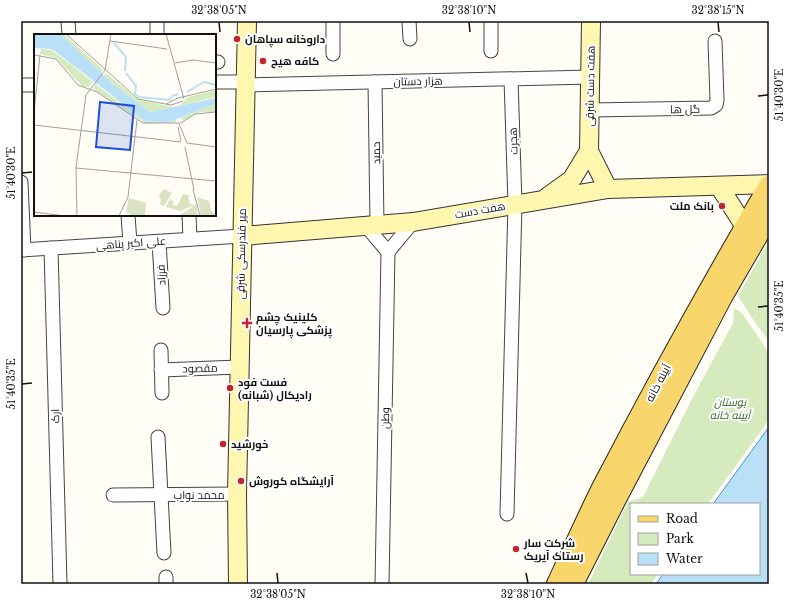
<svg xmlns="http://www.w3.org/2000/svg" width="790" height="605" viewBox="0 0 790 605" font-family="'Libre Baskerville',Cairo,serif">
<rect width="100%" height="100%" fill="#fffdf5"/>
<g fill="#d5ebbd">
<path d="M 769,241 L 769,341 L 756,324 L 738,296 Z"/>
<path d="M 734,308 L 742,313 L 769,353 L 769,417 L 766,424 L 708,504 L 631,504 L 631,574 L 658,574 L 651,584 L 588,584 L 628,502 L 643,497 L 694,395 L 733,323 Z"/>
</g>
<path fill="#b9e0f7" stroke="#3f96cf" d="M 769,427 L 769,584 L 656,584 L 663,574 L 759,574 L 759,504 L 713,504 Z"/>
<g fill="none" stroke-linecap="round" stroke-linejoin="round">
<g stroke="#444" stroke-width="15">
<g id="street">
<path d="M 68,21 L 69,35"/>
<path d="M 333,21 L 333,54"/>
<path d="M 409,21 L 410,39"/>
<path d="M 491,21 L 491,51"/>
<path d="M 157,35 L 157,21"/>
<path d="M 215,62 L 218,62"/>
<path d="M 215,82 L 245,82"/>
<path d="M 375,82 L 377,225"/>
<path d="M 21,85 L 35,85"/>
<path d="M 245,85 L 590,77"/>
<path d="M 590,110 L 711,108 L 716,105 L 717,100 L 715,41"/>
<path d="M 21,182 L 24,250"/>
<path d="M 128,215 L 130,243"/>
<path d="M 189,215 L 190,239"/>
<path d="M 366,226 L 388,252 L 413,222"/>
<path d="M 159,242 L 163,308"/>
<path d="M 51,248 L 60,584"/>
<path d="M 21,250 L 242,236"/>
<path d="M 161,350 L 162,393"/>
<path d="M 161,370 L 239,367"/>
<path d="M 158,437 L 164,553"/>
<path d="M 113,495 L 237,494"/>
<path d="M 507,514 L 515,204 L 511,79"/>
<path d="M 166,577 L 166,584"/>
<path d="M 382,584 L 388,252"/>
</g>
</g>
<g stroke="#333" stroke-width="20">
<g id="secondary">
<path d="M 591,21 L 589,151 L 608,189"/>
<path d="M 719,186 L 745,227"/>
<path d="M 547,197 L 572,179 L 589,151"/>
<path d="M 242,236 L 413,222 L 608,189 L 769,184"/>
<path d="M 238,584 L 237,494 L 247,21"/>
</g>
</g>
<g stroke="#222" stroke-width="22">
<g id="primary">
<path d="M 557,584 C 572,552 586,520 602,488 C 655,386 711,285 769,186"/>
<path d="M 573,584 L 616,499 L 722,297 L 769,216"/>
</g>
</g>
<use href="#street" stroke="#fff" stroke-width="13"/>
<use href="#secondary" stroke="#fff6b0" stroke-width="18"/>
<use href="#primary" stroke="#f9d66b" stroke-width="20"/>
</g>
<path fill="none" stroke="#111" stroke-width="1.5" d="M 219,22 L 220,32M 469,22 L 470,32M 718,22 L 719,32M 758,96 L 768,95M 22,173 L 32,172M 758,307 L 768,306M 22,384 L 32,383M 277,573 L 278,583M 526,573 L 528,583"/>
<g fill="#c4262e" stroke="#fff" stroke-width="1.5">
<circle cx="237" cy="39" r="4"/>
<circle cx="263" cy="61" r="4"/>
<circle cx="722" cy="206" r="4"/>
<path d="M245 317h4v4h4v4h-4v4h-4v-4h-4v-4h4z"/>
<circle cx="230" cy="388" r="4"/>
<circle cx="223" cy="444" r="4"/>
<circle cx="241" cy="481" r="4"/>
<circle cx="516" cy="549" r="4"/>
</g>
<g text-anchor="middle" stroke-width="4" stroke-linejoin="round" paint-order="stroke">
<g font-size="11" font-weight="bold" fill="#111" stroke="#fff" text-anchor="start">
<text x="245" y="43">داروخانه سپاهان</text>
<text x="271" y="65">کافه هیچ</text>
<text x="714" y="210" text-anchor="end">بانک ملت</text>
<text x="256" y="321">کلینیک چشم<tspan x="256" dy="13">پزشکی پارسیان</tspan></text>
<text x="238" y="386">فست فود<tspan x="238" dy="13">رادیکال (شبانه)</tspan></text>
<text x="231" y="448">خورشید</text>
<text x="249" y="485">آرایشگاه کوروش</text>
<text x="524" y="547">شرکت سار<tspan x="524" dy="13">رستاک آیریک</tspan></text>
</g>
<g font-size="11" fill="#111" stroke="#fff">
<text transform="translate(418 81) rotate(-1)" y="4">هزار دستان</text>
<text transform="translate(590 86) rotate(-89)" y="4">هفت دست شرقی</text>
<text transform="translate(685 109) rotate(-1)" y="4">گل ها</text>
<text transform="translate(513 141) rotate(-92)" y="4">هجرت</text>
<text transform="translate(376 153) rotate(-91)" y="4">حمید</text>
<text transform="translate(480 210) rotate(-10)" y="4">هفت دست</text>
<text transform="translate(131 243) rotate(-4)" y="4">علی اکبر پناهی</text>
<text transform="translate(241 254) rotate(-89)" y="4">میر فندرسکی شرقی</text>
<text transform="translate(161 275) rotate(-93)" y="4">فرزاد</text>
<text transform="translate(200 368) rotate(-2)" y="4">مقصود</text>
<text transform="translate(658 383) rotate(-62)" y="4">آیینه خانه</text>
<text transform="translate(55 416) rotate(-91)" y="4">ارک</text>
<text transform="translate(385 418) rotate(-89)" y="4">وطن</text>
<text x="199" y="499">محمد نواب</text>
</g>
<g font-size="11" font-style="italic" fill="#2f6b1f" stroke="#fff">
<text x="730" y="406">بوستان<tspan x="730" dy="13">آیینه خانه</tspan></text>
</g>
</g>
<g transform="translate(34 34)">
<rect width="182" height="182" fill="#fffdf5"/>
<path d="M 26,0 L 30,0 L 69,36 L 67,39 ZM 7,15 L 17,16 L 26,22 L 59,48 L 54,53 L 48,52 L 22,24 L 6,20 ZM 72,39 L 104,66 L 140,73 L 116,78 L 78,49 L 70,41 ZM 61,50 L 111,87 L 132,89 L 143,85 L 142,88 L 113,90 L 59,55 ZM 182,56 L 182,63 L 145,72 L 154,63 ZM 182,70 L 182,78 L 166,78 L 149,87 L 146,84 Z" fill="#d5ebbd"/>
<path d="M 130,155 L 138,159 L 130,172 L 126,171 L 127,166 L 125,161 ZM 149,160 L 157,162 L 154,163 L 156,170 L 160,170 L 158,172 L 146,177 L 132,173 L 136,165 L 140,168 L 139,171 L 143,172 ZM 163,163 L 175,167 L 177,176 L 182,182 L 167,182 ZM 95,164 L 112,169 L 111,182 L 98,182 L 92,177 ZM 162,169 L 164,182 L 144,182 L 156,175 Z" fill="#d9e3c4"/>
<path d="M 0,0 L 26,0 L 78,49 L 116,78 L 182,64 L 182,70 L 132,89 L 111,87 L 22,18 L 17,15 L 0,14 Z" fill="#b9e0f7"/>
<path fill="none" stroke="#b9e0f7" stroke-width="2" d="M 80,9 L 92,23 L 91,37M 92,39 L 102,52 L 101,60 L 105,63 L 136,66 L 138,62 L 144,60M 153,58 L 170,48 L 182,51"/>
<path fill="none" stroke="#a09f9a" stroke-width="1" d="M 32,0 L 104,65 L 137,71 L 149,67M 132,0 L 150,65M 76,7 L 133,15M 0,21 L 22,25 L 44,51 L 63,58 L 109,89 L 147,89 L 161,80 L 182,78M 141,29 L 159,26 L 182,29M 144,64 L 182,55M 132,70 L 144,64M 0,78 L 6,21M 145,90 L 153,109 L 182,113M 0,91 L 147,108M 144,93 L 147,107M 151,113 L 160,156M 42,134 L 182,147M 159,155 L 166,182M 0,178 L 31,182M 43,182 L 42,133 L 52,61 L 71,36 L 77,0M 85,182 L 94,163 L 103,86"/>
<path fill="#1d4ed8" fill-opacity="0.15" stroke="#1d4ed8" stroke-width="2" d="M 66,68 L 100,72 L 96,116 L 62,113 Z"/>
<rect width="182" height="182" fill="none" stroke="#111" stroke-width="2"/>
</g>
<rect width="790" height="605" fill="none" stroke="#ffffff" stroke-width="44"/>
<rect x="630" y="503" width="130" height="72" fill="#ffffff" stroke="#a0a0a0"/>
<rect x="638" y="516" width="20" height="6" fill="#f9d66b" stroke="#a0a0a0"/>
<text x="666" y="523" font-size="12" fill="#111111">Road</text>
<rect x="638" y="533" width="20" height="12" fill="#d5ebbd" stroke="#a0a0a0"/>
<text x="666" y="543" font-size="12" fill="#111111">Park</text>
<rect x="638" y="553" width="20" height="12" fill="#b9e0f7" stroke="#a0a0a0"/>
<text x="666" y="563" font-size="12" fill="#111111">Water</text>
<rect x="22" y="22" width="746" height="561" fill="none" stroke="#111" stroke-width="1.5"/>
<g font-size="10" text-anchor="middle" fill="#111">
<text x="219" y="14">32°38'05"N</text>
<text x="469" y="14">32°38'10"N</text>
<text x="718" y="14">32°38'15"N</text>
<text transform="translate(779 95) rotate(-90)" y="4">51°40'30"E</text>
<text transform="translate(11 173) rotate(-90)" y="4">51°40'30"E</text>
<text transform="translate(779 306) rotate(-90)" y="4">51°40'35"E</text>
<text transform="translate(11 384) rotate(-90)" y="4">51°40'35"E</text>
<text x="278" y="598">32°38'05"N</text>
<text x="528" y="598">32°38'10"N</text>
</g>
</svg>
